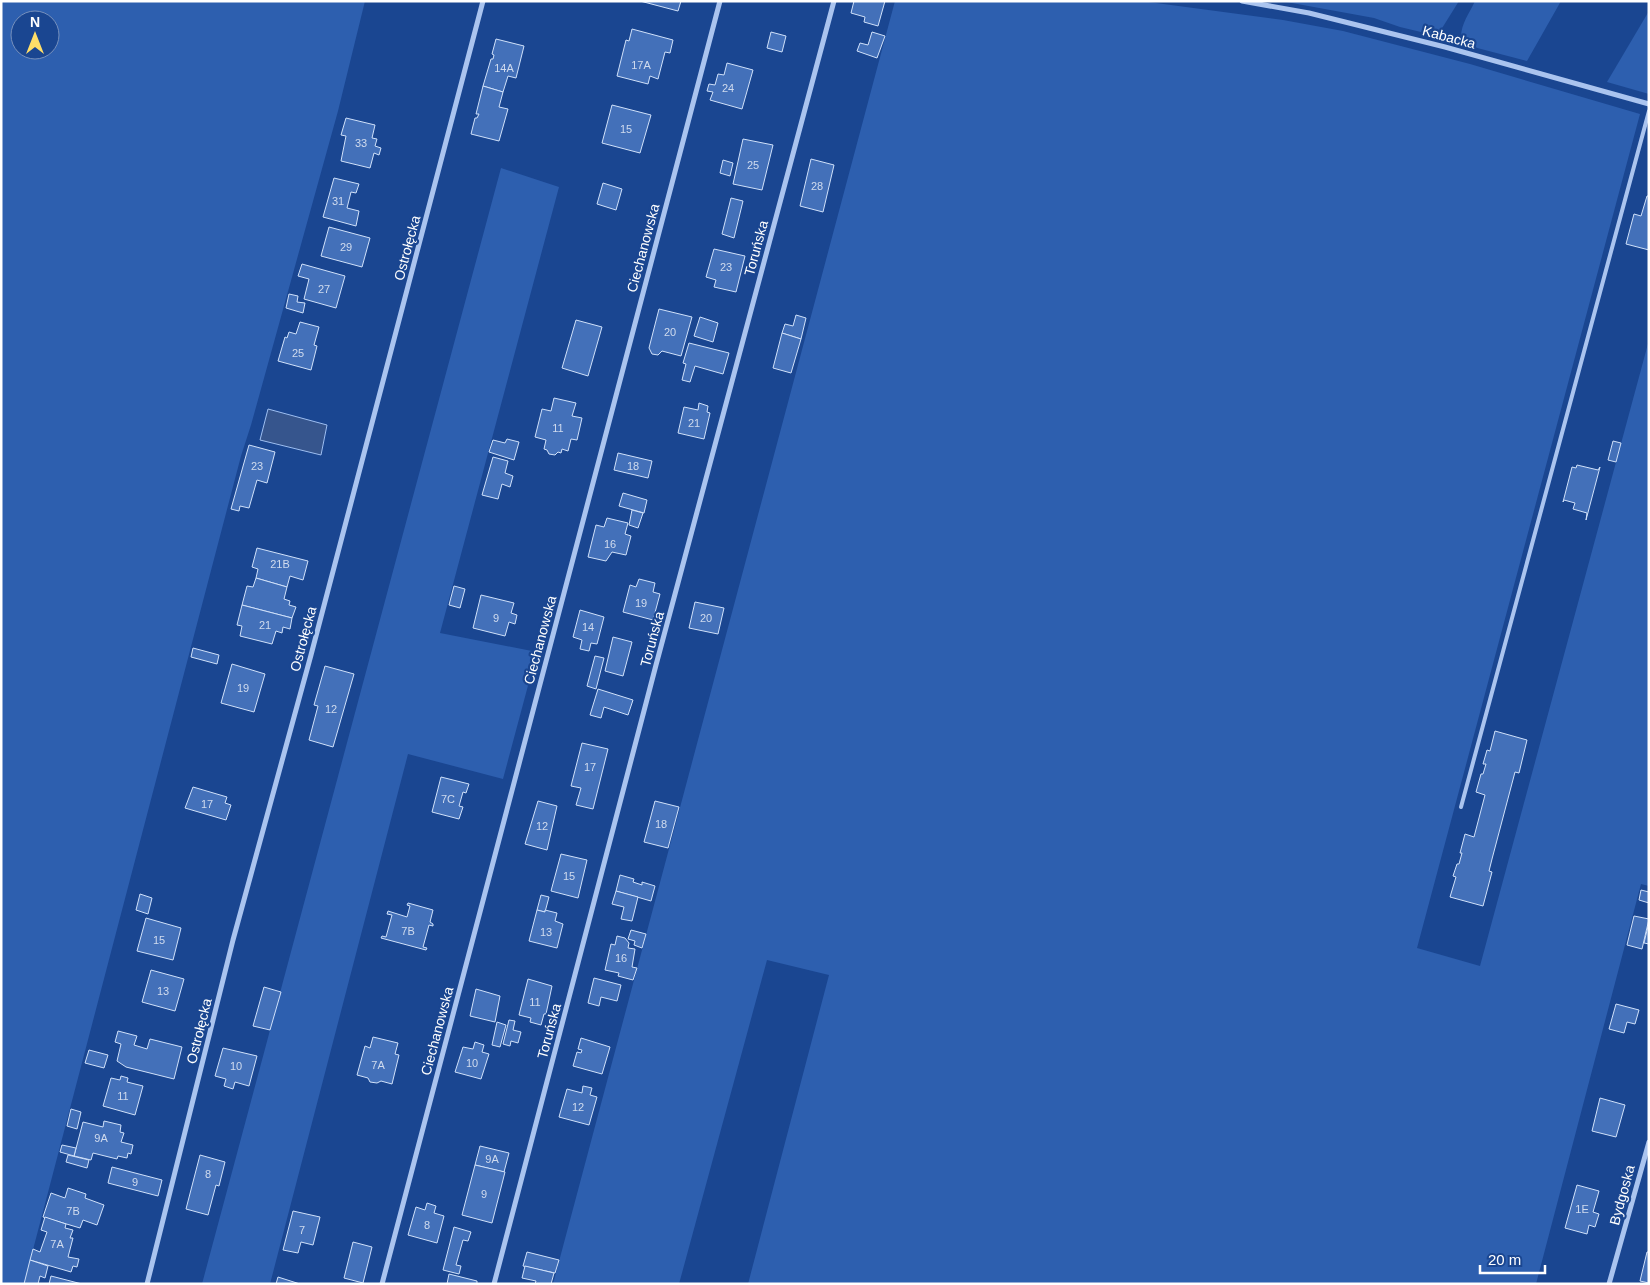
<svg xmlns="http://www.w3.org/2000/svg" width="1650" height="1285" viewBox="0 0 1650 1285" font-family="Arial,sans-serif">
<rect width="100%" height="100%" fill="#1a4691"/>
<g fill="#2d5faf" fill-rule="evenodd">
<path d="M 1,1 L 365,1 L 338,111 L 251,425 L 241,456 L 24,1284 L 1,1284 ZM 20,20 L 50,20 L 50,50 L 20,50 Z"/>
<path d="M 895,1 L 1141,1 L 1283,20 L 1343,31 L 1470,64 L 1640,114 L 1417,948 L 1480,966 L 1649,340 L 1649,886 L 1641,884 L 1536,1284 L 748,1284 L 829,975 L 767,960 L 679,1284 L 553,1284 Z"/>
<path d="M 1281,1 L 1459,1 L 1439,33 L 1421,32 L 1400,27 L 1374,18 Z"/>
<path d="M 1475,1 L 1561,1 L 1527,61 L 1462,44 C 1458,28 1468,16 1475,1 Z"/>
<path d="M 1649,11 L 1649,94 L 1607,82 Z"/>
<path d="M 501,168 L 559,187 L 440,633 L 537,652 L 503,779 L 408,754 L 270,1284 L 202,1284 Z"/>
</g>
<path fill="#36558d" stroke="#9dbef1" d="M 268,409 L 327,425 L 321,455 L 260,440 Z"/>
<g fill="#4370b9" stroke="#d0e1fa">
<path d="M 640,1 L 681,1 L 678,11 Z"/>
<path d="M 854,1 L 885,1 L 878,26 L 864,22 L 865,17 L 851,13 Z"/>
<path d="M 632,29 L 673,40 L 670,53 L 665,52 L 658,79 L 650,76 L 648,84 L 617,76 L 626,40 L 629,41 Z"/>
<path d="M 771,32 L 786,36 L 782,52 L 767,48 Z"/>
<path d="M 872,32 L 885,36 L 877,58 L 857,51 L 860,43 L 868,45 Z"/>
<path d="M 496,39 L 524,46 L 516,78 L 508,76 L 503,92 L 483,86 L 491,59 L 493,59 L 494,55 L 492,54 Z"/>
<path d="M 727,63 L 753,70 L 742,109 L 710,100 L 713,92 L 707,91 L 709,84 L 715,85 L 718,74 L 724,75 Z"/>
<path d="M 483,86 L 503,92 L 499,107 L 508,109 L 499,141 L 471,134 L 475,118 L 477,118 L 479,114 L 476,114 Z"/>
<path d="M 612,105 L 651,115 L 640,153 L 602,143 Z"/>
<path d="M 346,118 L 375,125 L 372,138 L 377,139 L 375,146 L 381,148 L 379,155 L 374,153 L 370,168 L 341,161 L 346,136 L 341,135 Z"/>
<path d="M 743,139 L 773,145 L 762,190 L 733,184 Z"/>
<path d="M 811,159 L 834,165 L 823,212 L 800,206 Z"/>
<path d="M 723,160 L 733,163 L 730,176 L 720,173 Z"/>
<path d="M 334,178 L 359,184 L 356,193 L 351,192 L 347,208 L 359,211 L 356,226 L 323,217 Z"/>
<path d="M 603,183 L 622,189 L 616,210 L 597,204 Z"/>
<path d="M 1647,196 L 1649,196 L 1649,250 L 1626,244 L 1634,214 L 1641,216 Z"/>
<path d="M 731,198 L 743,201 L 734,238 L 722,234 Z"/>
<path d="M 329,227 L 370,238 L 362,267 L 321,256 Z"/>
<path d="M 714,249 L 745,256 L 736,292 L 714,287 L 716,280 L 706,277 Z"/>
<path d="M 302,264 L 345,276 L 336,308 L 304,299 L 309,279 L 298,276 Z"/>
<path d="M 289,294 L 298,296 L 297,302 L 305,303 L 303,313 L 286,308 Z"/>
<path d="M 659,309 L 692,317 L 681,356 L 662,351 L 658,355 L 652,354 L 649,348 Z"/>
<path d="M 796,315 L 806,318 L 801,339 L 782,333 L 785,324 L 793,326 Z"/>
<path d="M 700,317 L 718,323 L 713,342 L 694,336 Z"/>
<path d="M 576,320 L 602,327 L 588,376 L 562,368 Z"/>
<path d="M 300,322 L 319,327 L 314,345 L 317,346 L 311,370 L 278,361 L 285,337 L 287,338 L 289,332 L 296,334 Z"/>
<path d="M 782,333 L 801,339 L 791,373 L 773,368 Z"/>
<path d="M 689,343 L 729,353 L 723,374 L 695,366 L 690,382 L 682,380 L 686,364 L 683,363 Z"/>
<path d="M 554,398 L 576,403 L 572,416 L 582,418 L 577,440 L 571,439 L 568,451 L 562,449 L 561,453 L 558,452 L 555,455 L 549,454 L 547,450 L 544,449 L 546,440 L 535,437 L 542,409 L 551,411 Z"/>
<path d="M 699,403 L 708,406 L 707,412 L 710,413 L 704,439 L 678,433 L 684,407 L 698,410 Z"/>
<path d="M 507,439 L 519,442 L 514,460 L 489,452 L 493,440 L 505,443 Z"/>
<path d="M 1613,441 L 1621,443 L 1616,462 L 1608,460 Z"/>
<path d="M 249,445 L 275,452 L 267,483 L 257,480 L 249,508 L 240,506 L 239,511 L 231,509 Z"/>
<path d="M 618,453 L 652,461 L 648,478 L 614,470 Z"/>
<path d="M 493,457 L 508,461 L 505,473 L 513,476 L 510,487 L 502,484 L 498,499 L 482,495 Z"/>
<path d="M 1577,465 L 1598,470 L 1600,467 L 1586,520 L 1587,513 L 1573,509 L 1575,503 L 1564,500 L 1563,502 L 1572,467 L 1576,468 Z"/>
<path d="M 623,493 L 647,500 L 644,513 L 619,506 Z"/>
<path d="M 632,510 L 643,513 L 638,528 L 629,525 Z"/>
<path d="M 607,518 L 628,523 L 625,534 L 631,536 L 626,555 L 612,552 L 606,561 L 588,557 L 596,525 L 604,527 Z"/>
<path d="M 257,548 L 308,561 L 303,580 L 290,576 L 287,587 L 256,578 L 258,569 L 252,567 Z"/>
<path d="M 256,578 L 287,587 L 284,599 L 290,601 L 289,605 L 296,607 L 292,618 L 242,605 L 247,586 L 253,587 Z"/>
<path d="M 639,579 L 655,583 L 653,592 L 660,594 L 653,620 L 623,612 L 630,585 L 636,587 Z"/>
<path d="M 454,586 L 465,589 L 460,608 L 449,605 Z"/>
<path d="M 481,595 L 514,603 L 511,613 L 517,615 L 515,624 L 509,622 L 505,636 L 473,628 Z"/>
<path d="M 695,602 L 724,608 L 718,634 L 689,628 Z"/>
<path d="M 242,605 L 292,618 L 290,629 L 283,627 L 282,633 L 276,631 L 272,644 L 240,636 L 242,626 L 237,625 Z"/>
<path d="M 580,610 L 604,617 L 597,644 L 591,643 L 589,651 L 580,649 L 582,640 L 573,637 Z"/>
<path d="M 613,637 L 632,642 L 623,676 L 605,671 Z"/>
<path d="M 193,648 L 219,655 L 217,664 L 191,657 Z"/>
<path d="M 595,656 L 604,658 L 596,689 L 587,686 Z"/>
<path d="M 232,664 L 265,674 L 254,712 L 221,703 Z"/>
<path d="M 325,666 L 354,674 L 333,747 L 309,740 L 318,706 L 314,705 Z"/>
<path d="M 598,689 L 633,700 L 628,715 L 604,707 L 601,718 L 590,715 Z"/>
<path d="M 1495,731 L 1527,740 L 1519,773 L 1515,772 L 1492,859 L 1489,871 L 1492,872 L 1483,906 L 1450,897 L 1456,877 L 1453,876 L 1457,864 L 1459,864 L 1462,853 L 1460,853 L 1465,834 L 1474,837 L 1485,795 L 1476,792 L 1481,774 L 1483,774 L 1486,764 L 1483,764 L 1487,750 L 1490,751 Z"/>
<path d="M 582,743 L 608,749 L 593,809 L 576,805 L 581,788 L 571,786 Z"/>
<path d="M 441,777 L 469,784 L 466,793 L 463,792 L 459,806 L 463,807 L 459,819 L 432,812 Z"/>
<path d="M 193,787 L 227,797 L 225,803 L 231,805 L 226,820 L 185,808 Z"/>
<path d="M 538,801 L 557,806 L 547,850 L 525,844 Z"/>
<path d="M 655,801 L 679,807 L 668,848 L 644,842 Z"/>
<path d="M 561,854 L 587,860 L 578,898 L 551,891 Z"/>
<path d="M 620,875 L 634,879 L 633,882 L 642,885 L 642,882 L 655,886 L 651,901 L 616,891 Z"/>
<path d="M 1641,890 L 1649,892 L 1649,903 L 1639,900 Z"/>
<path d="M 616,891 L 638,897 L 632,921 L 621,919 L 624,907 L 612,904 Z"/>
<path d="M 140,894 L 152,898 L 148,914 L 136,910 Z"/>
<path d="M 541,895 L 549,897 L 545,912 L 537,910 Z"/>
<path d="M 408,903 L 433,910 L 430,922 L 433,924 L 433,926 L 429,925 L 423,947 L 427,948 L 426,950 L 381,938 L 382,936 L 386,937 L 392,915 L 387,914 L 388,911 L 407,917 L 410,906 L 407,905 Z"/>
<path d="M 537,910 L 545,912 L 545,910 L 557,913 L 555,921 L 563,924 L 557,948 L 529,941 Z"/>
<path d="M 1634,916 L 1649,919 L 1642,949 L 1627,945 Z"/>
<path d="M 146,918 L 181,928 L 173,960 L 137,951 Z"/>
<path d="M 1648,926 L 1649,927 L 1649,944 L 1644,943 Z"/>
<path d="M 631,930 L 646,934 L 642,948 L 634,945 L 635,941 L 628,939 Z"/>
<path d="M 617,936 L 625,938 L 629,943 L 628,948 L 635,949 L 632,967 L 637,968 L 633,980 L 618,976 L 619,973 L 605,970 L 611,944 L 615,945 Z"/>
<path d="M 151,970 L 184,979 L 175,1011 L 142,1002 Z"/>
<path d="M 594,978 L 621,985 L 617,1001 L 601,997 L 599,1006 L 588,1003 Z"/>
<path d="M 528,979 L 552,986 L 546,1014 L 544,1014 L 541,1025 L 530,1022 L 531,1018 L 519,1015 Z"/>
<path d="M 264,987 L 281,992 L 270,1030 L 253,1026 Z"/>
<path d="M 476,989 L 500,996 L 495,1022 L 470,1016 Z"/>
<path d="M 1616,1004 L 1639,1010 L 1635,1024 L 1627,1022 L 1624,1033 L 1609,1029 Z"/>
<path d="M 509,1020 L 515,1021 L 513,1030 L 521,1032 L 518,1043 L 511,1041 L 510,1046 L 503,1044 Z"/>
<path d="M 497,1022 L 506,1025 L 500,1047 L 492,1045 Z"/>
<path d="M 118,1031 L 137,1036 L 134,1045 L 147,1049 L 150,1039 L 182,1047 L 174,1079 L 126,1067 L 117,1061 L 121,1044 L 115,1042 Z"/>
<path d="M 373,1037 L 398,1043 L 395,1054 L 399,1055 L 392,1084 L 381,1081 L 377,1083 L 370,1082 L 368,1078 L 357,1075 L 365,1046 L 370,1048 Z"/>
<path d="M 581,1038 L 610,1047 L 602,1074 L 573,1066 L 577,1052 L 581,1053 L 582,1050 L 578,1049 Z"/>
<path d="M 475,1042 L 484,1045 L 482,1052 L 489,1054 L 481,1079 L 455,1072 L 463,1047 L 473,1049 Z"/>
<path d="M 223,1048 L 257,1056 L 249,1086 L 235,1082 L 233,1089 L 224,1086 L 226,1079 L 215,1076 Z"/>
<path d="M 89,1050 L 108,1055 L 104,1068 L 85,1063 Z"/>
<path d="M 121,1076 L 128,1078 L 127,1082 L 143,1086 L 135,1115 L 103,1106 L 111,1078 L 120,1080 Z"/>
<path d="M 583,1086 L 592,1088 L 590,1095 L 597,1097 L 589,1125 L 559,1117 L 567,1089 L 582,1093 Z"/>
<path d="M 1600,1098 L 1625,1105 L 1616,1137 L 1592,1131 Z"/>
<path d="M 71,1109 L 81,1112 L 77,1129 L 67,1126 Z"/>
<path d="M 104,1121 L 121,1125 L 120,1132 L 124,1133 L 121,1142 L 133,1145 L 131,1154 L 128,1153 L 127,1158 L 118,1156 L 117,1159 L 93,1153 L 91,1160 L 74,1156 L 83,1122 L 103,1127 Z"/>
<path d="M 62,1145 L 76,1148 L 74,1156 L 60,1152 Z"/>
<path d="M 480,1146 L 509,1153 L 504,1172 L 475,1165 Z"/>
<path d="M 68,1155 L 89,1160 L 87,1168 L 66,1162 Z"/>
<path d="M 200,1155 L 225,1162 L 219,1186 L 216,1185 L 208,1215 L 186,1209 Z"/>
<path d="M 475,1165 L 505,1172 L 492,1223 L 462,1215 Z"/>
<path d="M 112,1167 L 162,1180 L 158,1196 L 108,1183 Z"/>
<path d="M 1577,1185 L 1599,1191 L 1593,1212 L 1599,1214 L 1595,1227 L 1589,1225 L 1587,1234 L 1565,1228 Z"/>
<path d="M 68,1188 L 86,1194 L 85,1198 L 104,1205 L 97,1225 L 83,1220 L 80,1228 L 43,1217 L 51,1193 L 65,1198 Z"/>
<path d="M 427,1203 L 436,1206 L 434,1213 L 444,1216 L 437,1243 L 408,1235 L 416,1207 L 425,1210 Z"/>
<path d="M 293,1211 L 320,1217 L 313,1245 L 301,1242 L 298,1253 L 283,1250 Z"/>
<path d="M 45,1217 L 66,1224 L 65,1228 L 73,1230 L 70,1238 L 73,1238 L 68,1257 L 79,1259 L 77,1267 L 73,1266 L 71,1272 L 30,1260 L 33,1249 L 40,1252 L 47,1232 L 41,1230 Z"/>
<path d="M 454,1227 L 471,1232 L 468,1241 L 463,1240 L 456,1265 L 461,1266 L 459,1274 L 443,1270 Z"/>
<path d="M 353,1242 L 372,1247 L 363,1283 L 344,1278 Z"/>
<path d="M 527,1252 L 559,1260 L 555,1273 L 523,1266 Z"/>
<path d="M 1647,1252 L 1649,1252 L 1649,1283 L 1640,1281 Z"/>
<path d="M 30,1260 L 48,1266 L 45,1278 L 40,1276 L 38,1284 L 24,1284 Z"/>
<path d="M 525,1266 L 554,1273 L 551,1284 L 535,1284 L 536,1281 L 522,1278 Z"/>
<path d="M 449,1274 L 477,1281 L 477,1284 L 447,1284 Z"/>
<path d="M 51,1276 L 82,1284 L 49,1284 Z"/>
<path d="M 278,1277 L 300,1284 L 276,1284 Z"/>
</g>
<g fill="none" stroke-linecap="round" stroke-linejoin="round">
<path stroke="#aac4ef" stroke-width="4" d="M 1461,807 L 1649,111"/>
<g stroke="#aac4ef" stroke-width="5">
<path d="M 1242,1 L 1309,13 L 1445,47 L 1649,104"/>
<path d="M 147,1284 L 233,940 L 311,655 L 483,1"/>
<path d="M 382,1284 L 720,1"/>
<path d="M 494,1284 L 656,665 L 834,1"/>
<path d="M 1609,1284 L 1649,1142"/>
</g>
</g>
<g text-anchor="middle" stroke-width="4.5" stroke-linejoin="round" paint-order="stroke">
<g font-size="11" fill="#d0dbee">
<text x="641" y="69">17A</text>
<text x="504" y="72">14A</text>
<text x="728" y="92">24</text>
<text x="626" y="133">15</text>
<text x="361" y="147">33</text>
<text x="753" y="169">25</text>
<text x="817" y="190">28</text>
<text x="338" y="205">31</text>
<text x="346" y="251">29</text>
<text x="726" y="271">23</text>
<text x="324" y="293">27</text>
<text x="670" y="336">20</text>
<text x="298" y="357">25</text>
<text x="694" y="427">21</text>
<text x="558" y="432">11</text>
<text x="257" y="470">23</text>
<text x="633" y="470">18</text>
<text x="610" y="548">16</text>
<text x="280" y="568">21B</text>
<text x="641" y="607">19</text>
<text x="496" y="622">9</text>
<text x="706" y="622">20</text>
<text x="265" y="629">21</text>
<text x="588" y="631">14</text>
<text x="243" y="692">19</text>
<text x="331" y="713">12</text>
<text x="590" y="771">17</text>
<text x="448" y="803">7C</text>
<text x="207" y="808">17</text>
<text x="661" y="828">18</text>
<text x="542" y="830">12</text>
<text x="569" y="880">15</text>
<text x="408" y="935">7B</text>
<text x="546" y="936">13</text>
<text x="159" y="944">15</text>
<text x="621" y="962">16</text>
<text x="163" y="995">13</text>
<text x="535" y="1006">11</text>
<text x="472" y="1067">10</text>
<text x="378" y="1069">7A</text>
<text x="236" y="1070">10</text>
<text x="123" y="1100">11</text>
<text x="578" y="1111">12</text>
<text x="101" y="1142">9A</text>
<text x="492" y="1163">9A</text>
<text x="208" y="1178">8</text>
<text x="135" y="1186">9</text>
<text x="484" y="1198">9</text>
<text x="1582" y="1213">1E</text>
<text x="73" y="1215">7B</text>
<text x="427" y="1229">8</text>
<text x="302" y="1234">7</text>
<text x="57" y="1248">7A</text>
</g>
<g font-size="14" fill="#fff" stroke="#1a4691">
<text transform="translate(1449 37) rotate(15)" y="5">Kabacka</text>
<text transform="translate(407 248) rotate(-75)" y="5">Ostrołęcka</text>
<text transform="translate(643 248) rotate(-75)" y="5">Ciechanowska</text>
<text transform="translate(756 248) rotate(-75)" y="5">Toruńska</text>
<text transform="translate(303 639) rotate(-75)" y="5">Ostrołęcka</text>
<text transform="translate(652 639) rotate(-75)" y="5">Toruńska</text>
<text transform="translate(540 640) rotate(-75)" y="5">Ciechanowska</text>
<text transform="translate(199 1031) rotate(-76)" y="5">Ostrołęcka</text>
<text transform="translate(437 1031) rotate(-75)" y="5">Ciechanowska</text>
<text transform="translate(549 1031) rotate(-75)" y="5">Toruńska</text>
<text transform="translate(1622 1195) rotate(-75)" y="5">Bydgoska</text>
</g>
</g>
<rect width="1650" height="1285" fill="none" stroke="#ffffff" stroke-width="5"/>
<g transform="translate(35 35)"><circle r="24" fill="#1a4691" stroke="#7690bd"/>
<path d="M0-4L9 19L0 12L-9 19Z" fill="#ffde68"/>
<text y="-8" font-size="14" font-weight="bold" text-anchor="middle" fill="#ffffff">N</text>
</g>
<path d="M1480 1265v8h65v-8" fill="none" stroke="#ffffff" stroke-width="2.5"/>
<text x="1488" y="1265" font-size="15" fill="#ffffff" stroke="#1a4691" stroke-width="4" paint-order="stroke">20 m</text>
</svg>
